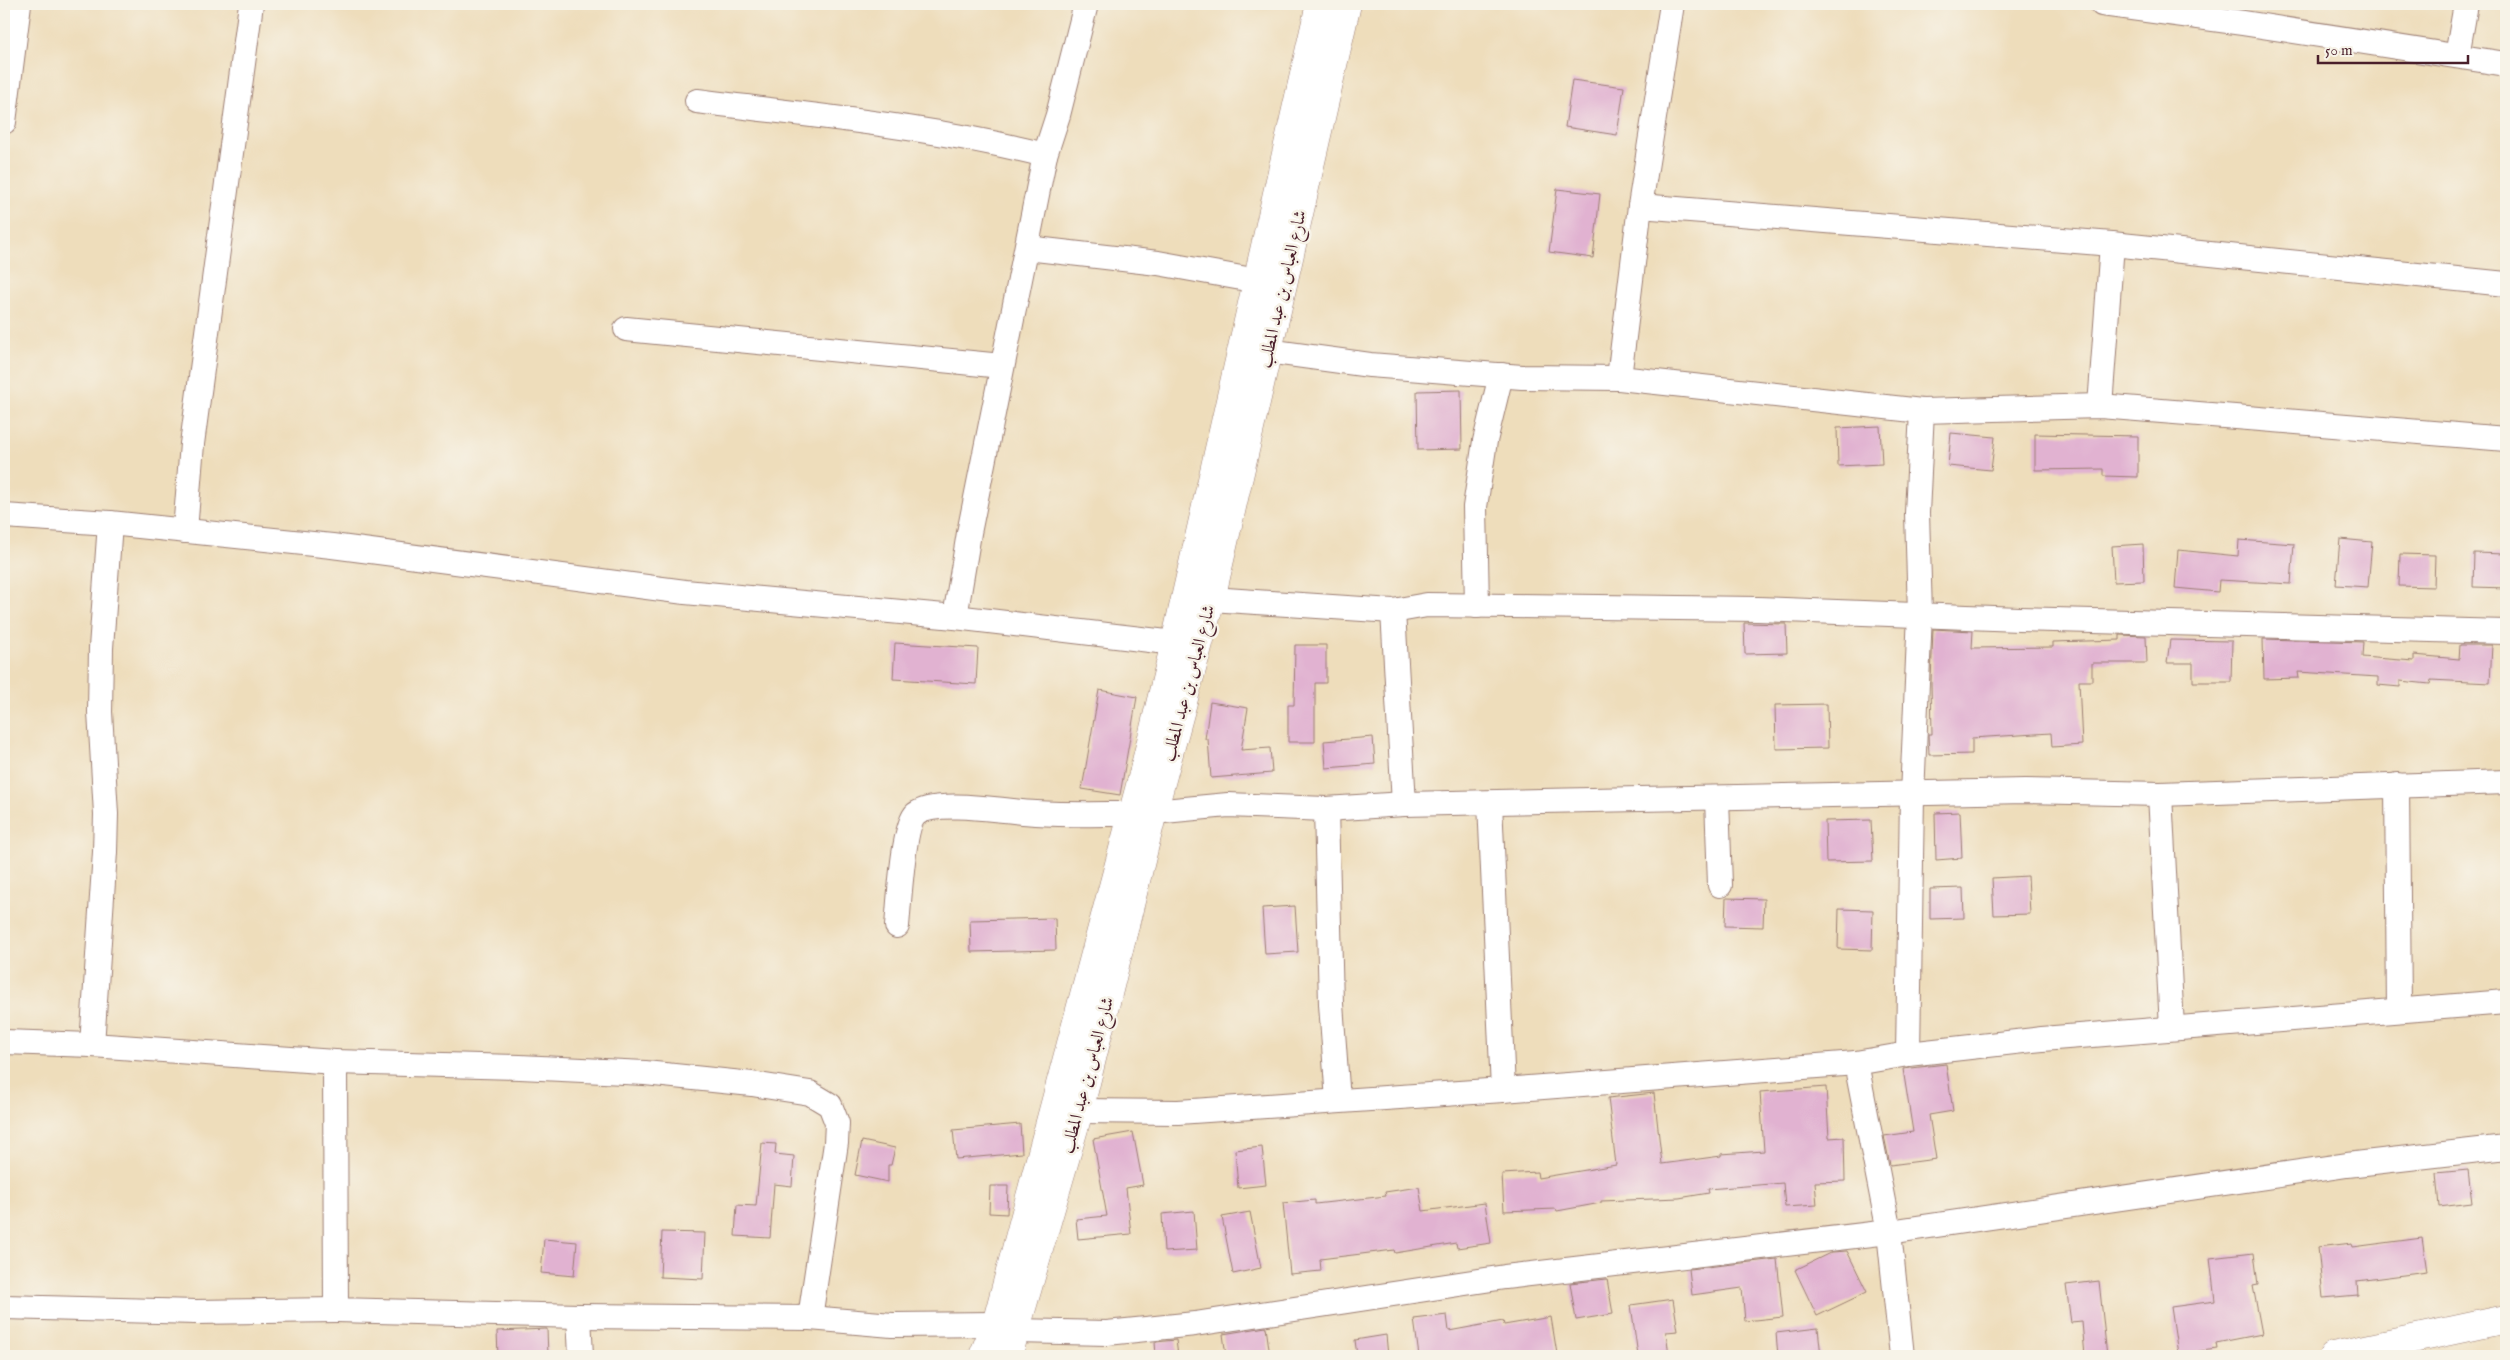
<svg xmlns="http://www.w3.org/2000/svg" width="2510" height="1360" viewBox="0 0 2510 1360" font-family="'IM FELL English',Amiri,serif">
<rect width="100%" height="100%" fill="#f7f3e8"/>
<filter id="ink" filterUnits="userSpaceOnUse"><feTurbulence type="fractalNoise" baseFrequency=".02" numOctaves="2"/><feDisplacementMap in="SourceGraphic" scale="10" xChannelSelector="R" yChannelSelector="G"/><feConvolveMatrix kernelMatrix="1 2 1 2 8 2 1 2 1" color-interpolation-filters="sRGB"/></filter>
<filter id="wash" filterUnits="userSpaceOnUse"><feTurbulence type="fractalNoise" baseFrequency=".0096" numOctaves="4" result="noise"/><feDisplacementMap in="SourceGraphic" scale="20" xChannelSelector="R" yChannelSelector="G"/><feGaussianBlur stdDeviation="1.12" result="paint"/><feColorMatrix in="noise" values="0 0 0 0 0 0 0 0 0 0 0 0 0 0 0 0 0 1.4 0 .05"/><feComposite in="paint" operator="in"/></filter>
<g filter="url(#wash)">
<rect width="100%" height="100%" fill="#edb"/>
<g id="blocks">
<g fill="#e1b2d1">
<path d="M 1572,80 L 1624,87 L 1617,135 L 1565,127 Z"/>
<path d="M 1557,189 L 1600,194 L 1593,258 L 1549,252 Z"/>
<path d="M 1461,390 L 1462,449 L 1418,450 L 1417,391 Z"/>
<path d="M 1880,426 L 1882,464 L 1838,466 L 1837,428 Z"/>
<path d="M 1951,433 L 1995,437 L 1991,470 L 1948,466 Z"/>
<path d="M 2035,434 L 2138,436 L 2138,477 L 2103,476 L 2103,469 L 2035,470 Z"/>
<path d="M 2340,539 L 2372,542 L 2368,587 L 2336,585 Z"/>
<path d="M 2239,540 L 2294,544 L 2291,584 L 2219,580 L 2218,592 L 2175,588 L 2178,550 L 2238,556 Z"/>
<path d="M 2143,544 L 2144,581 L 2114,582 L 2112,546 Z"/>
<path d="M 2474,553 L 2506,554 L 2506,588 L 2473,587 Z"/>
<path d="M 2400,554 L 2435,555 L 2434,587 L 2399,586 Z"/>
<path d="M 1744,623 L 1786,624 L 1787,653 L 1745,654 Z"/>
<path d="M 1933,629 L 1973,631 L 1972,648 L 2053,647 L 2053,642 L 2120,640 L 2120,635 L 2146,636 L 2147,663 L 2092,663 L 2092,681 L 2079,681 L 2082,745 L 2052,747 L 2051,733 L 1972,738 L 1972,754 L 1929,755 L 1928,734 L 1932,734 L 1931,682 Z"/>
<path d="M 2263,639 L 2363,642 L 2362,657 L 2414,661 L 2414,655 L 2459,659 L 2460,645 L 2492,645 L 2490,683 L 2431,680 L 2430,684 L 2400,681 L 2400,687 L 2378,685 L 2378,677 L 2298,672 L 2299,678 L 2264,679 Z"/>
<path d="M 2170,640 L 2232,641 L 2231,682 L 2193,682 L 2193,663 L 2167,663 Z"/>
<path d="M 895,643 L 978,648 L 976,684 L 893,679 Z"/>
<path d="M 1295,645 L 1326,645 L 1326,683 L 1315,683 L 1315,742 L 1288,742 L 1288,705 L 1294,705 Z"/>
<path d="M 1099,690 L 1137,697 L 1120,795 L 1082,789 Z"/>
<path d="M 1210,702 L 1248,708 L 1241,750 L 1270,748 L 1272,773 L 1211,778 L 1208,739 L 1205,739 Z"/>
<path d="M 1827,704 L 1828,748 L 1776,749 L 1775,705 Z"/>
<path d="M 1373,737 L 1375,764 L 1326,768 L 1324,741 Z"/>
<path d="M 1960,812 L 1962,858 L 1936,860 L 1935,813 Z"/>
<path d="M 1871,820 L 1873,861 L 1826,862 L 1825,821 Z"/>
<path d="M 2028,876 L 2030,914 L 1994,915 L 1992,878 Z"/>
<path d="M 1963,888 L 1964,918 L 1930,919 L 1930,889 Z"/>
<path d="M 1726,898 L 1764,899 L 1763,927 L 1725,926 Z"/>
<path d="M 1295,906 L 1298,952 L 1265,954 L 1262,908 Z"/>
<path d="M 1839,909 L 1873,910 L 1872,950 L 1838,949 Z"/>
<path d="M 1055,918 L 1056,950 L 971,952 L 970,920 Z"/>
<path d="M 1946,1064 L 1953,1111 L 1929,1115 L 1936,1159 L 1890,1165 L 1884,1136 L 1913,1132 L 1903,1069 Z"/>
<path d="M 1826,1087 L 1829,1138 L 1844,1137 L 1845,1181 L 1815,1182 L 1817,1205 L 1785,1207 L 1783,1183 L 1708,1189 L 1709,1193 L 1679,1198 L 1601,1201 L 1601,1203 L 1557,1211 L 1556,1209 L 1504,1211 L 1502,1174 L 1537,1172 L 1538,1178 L 1616,1165 L 1608,1098 L 1654,1093 L 1662,1164 L 1721,1156 L 1721,1154 L 1764,1151 L 1760,1092 Z"/>
<path d="M 1020,1124 L 1022,1153 L 956,1159 L 953,1130 Z"/>
<path d="M 1133,1132 L 1143,1185 L 1126,1188 L 1131,1234 L 1078,1239 L 1076,1219 L 1107,1216 L 1093,1139 Z"/>
<path d="M 862,1141 L 895,1148 L 891,1165 L 888,1165 L 888,1182 L 855,1175 Z"/>
<path d="M 762,1143 L 776,1144 L 775,1154 L 794,1156 L 792,1186 L 774,1184 L 770,1238 L 735,1236 L 737,1205 L 756,1206 Z"/>
<path d="M 1262,1147 L 1266,1185 L 1238,1188 L 1235,1150 Z"/>
<path d="M 2468,1170 L 2472,1203 L 2439,1207 L 2436,1173 Z"/>
<path d="M 990,1186 L 1008,1186 L 1007,1214 L 989,1213 Z"/>
<path d="M 1419,1187 L 1423,1211 L 1485,1203 L 1491,1243 L 1457,1248 L 1456,1243 L 1395,1253 L 1394,1250 L 1320,1259 L 1321,1271 L 1290,1274 L 1283,1203 L 1315,1200 L 1315,1204 L 1386,1196 L 1385,1192 Z"/>
<path d="M 1194,1211 L 1197,1250 L 1164,1252 L 1162,1214 Z"/>
<path d="M 1250,1212 L 1261,1268 L 1233,1274 L 1222,1217 Z"/>
<path d="M 662,1232 L 705,1233 L 703,1279 L 660,1277 Z"/>
<path d="M 2422,1238 L 2427,1272 L 2357,1281 L 2358,1295 L 2323,1298 L 2318,1247 L 2352,1243 L 2353,1247 Z"/>
<path d="M 544,1239 L 577,1242 L 574,1276 L 541,1273 Z"/>
<path d="M 1847,1251 L 1867,1292 L 1817,1316 L 1795,1270 L 1832,1252 Z"/>
<path d="M 2254,1253 L 2258,1285 L 2253,1286 L 2262,1334 L 2216,1343 L 2217,1349 L 2178,1354 L 2171,1307 L 2215,1301 L 2210,1258 Z"/>
<path d="M 1777,1259 L 1783,1317 L 1745,1321 L 1742,1288 L 1692,1295 L 1689,1269 Z"/>
<path d="M 1607,1279 L 1613,1314 L 1576,1320 L 1570,1283 Z"/>
<path d="M 2099,1281 L 2107,1356 L 2085,1356 L 2082,1322 L 2071,1323 L 2066,1285 Z"/>
<path d="M 1673,1299 L 1678,1331 L 1666,1332 L 1669,1356 L 1638,1356 L 1631,1305 Z"/>
<path d="M 1447,1315 L 1449,1331 L 1503,1321 L 1504,1325 L 1551,1317 L 1557,1354 L 1547,1356 L 1419,1356 L 1414,1319 Z"/>
<path d="M 1266,1327 L 1270,1356 L 1226,1356 L 1223,1334 Z"/>
<path d="M 1818,1328 L 1821,1356 L 1778,1356 L 1776,1333 Z"/>
<path d="M 547,1329 L 548,1356 L 498,1356 L 497,1331 Z"/>
<path d="M 1386,1335 L 1388,1356 L 1357,1356 L 1355,1340 Z"/>
<path d="M 1176,1340 L 1178,1356 L 1156,1356 L 1155,1342 Z"/>
</g>
</g>
</g>
<g filter="url(#ink)">
<use href="#blocks" fill-opacity="0" stroke="#9c7e73" stroke-width="1"/>
<g fill="none" stroke-linecap="round" stroke-linejoin="round">
<g stroke="#9c7e73" stroke-width="26">
<g id="minor">
<path d="M 2102,4 L 2243,23 L 2506,64"/>
<path d="M 2457,56 L 2466,4"/>
<path d="M 697,101 C 813,116 931,126 1045,155"/>
<path d="M 4,122 L 19,4"/>
<path d="M 1640,206 L 2112,244 L 2506,284"/>
<path d="M 1027,248 L 1158,263 L 1258,281"/>
<path d="M 626,329 L 1002,366"/>
<path d="M 1267,351 L 1370,365 L 1522,377 L 1619,378 L 1922,411 L 2100,406 L 2506,439"/>
<path d="M 1619,378 L 1640,206 L 1672,4"/>
<path d="M 2100,406 L 2112,244"/>
<path d="M 4,516 L 110,523 L 332,546 L 685,592 L 955,617 L 1175,643"/>
<path d="M 185,531 L 192,444 L 251,4"/>
<path d="M 1211,599 L 1393,611 L 1427,605 L 1758,609 L 2019,619 L 2506,632"/>
<path d="M 1477,606 L 1475,507 L 1485,441 L 1501,375"/>
<path d="M 1393,611 L 1404,804"/>
<path d="M 955,617 L 969,533 L 1045,155 L 1058,115 L 1086,4"/>
<path d="M 2397,785 L 2399,1010"/>
<path d="M 2160,794 L 2172,1028"/>
<path d="M 1717,798 L 1720,885"/>
<path d="M 1490,803 L 1503,1090"/>
<path d="M 1326,809 L 1331,1004 L 1338,1101"/>
<path d="M 1153,812 L 1228,805 L 1326,809 L 1404,804 L 2025,791 L 2160,794 L 2506,782"/>
<path d="M 897,926 C 899,906 903,825 916,814 C 936,798 1010,812 1036,813 C 1068,815 1100,814 1131,814"/>
<path d="M 4,1042 L 92,1045 L 335,1062 L 520,1067 L 645,1073 L 752,1084 L 810,1093 L 830,1105 L 837,1123 L 836,1143 L 810,1318"/>
<path d="M 92,1045 L 105,852 L 106,814 L 100,712 L 101,648 L 110,523"/>
<path d="M 1908,1054 L 1912,795 L 1920,614 L 1917,513 L 1922,411"/>
<path d="M 335,1062 L 336,1310 L 579,1316 L 810,1318 L 892,1325 L 996,1324"/>
<path d="M 1856,1063 L 1889,1232 L 1902,1356"/>
<path d="M 1079,1111 L 1178,1112 L 1503,1090 L 1856,1063 L 1908,1054 L 2042,1039 L 2506,1002"/>
<path d="M 4,1307 L 196,1312 L 336,1310"/>
<path d="M 579,1316 L 581,1356"/>
<path d="M 1015,1331 L 1107,1333 L 1195,1324 L 1505,1277 L 1889,1232 L 2347,1165 L 2506,1147"/>
</g>
</g>
<g stroke="#9c7e73" stroke-width="29">
<g id="tertiary">
<path d="M 983,1356 L 996,1324 L 1142,778 L 1175,643 L 1320,4"/>
<path d="M 1008,1356 L 1079,1111 L 1153,812 L 1211,599 L 1347,4"/>
<path d="M 2333,1356 L 2506,1319"/>
</g>
</g>
<use href="#minor" stroke="#fff" stroke-width="24"/>
<use href="#tertiary" stroke="#fff" stroke-width="28"/>
</g>
</g>
<g text-anchor="middle" stroke-width="5" stroke-linejoin="round" paint-order="stroke">
<g font-size="18" fill="#4a1f2b" stroke="#f7f3e8">
<text transform="translate(1282 289) rotate(-77)" y="6">شارع العباس بن عبد المطلب</text>
<text transform="translate(1188 683) rotate(-75)" y="6">شارع العباس بن عبد المطلب</text>
<text transform="translate(1087 1075) rotate(-75)" y="6">شارع العباس بن عبد المطلب</text>
</g>
</g>
<rect width="2510" height="1360" fill="none" stroke="#f7f3e8" stroke-width="20"/>
<path d="M2318 55v8h150v-8" fill="none" stroke="#4a1f2b" stroke-width="2.5"/>
<text x="2325" y="55" font-size="15" fill="#4a1f2b" stroke="#f7f3e8" stroke-width="4" paint-order="stroke">50 m</text>
</svg>
